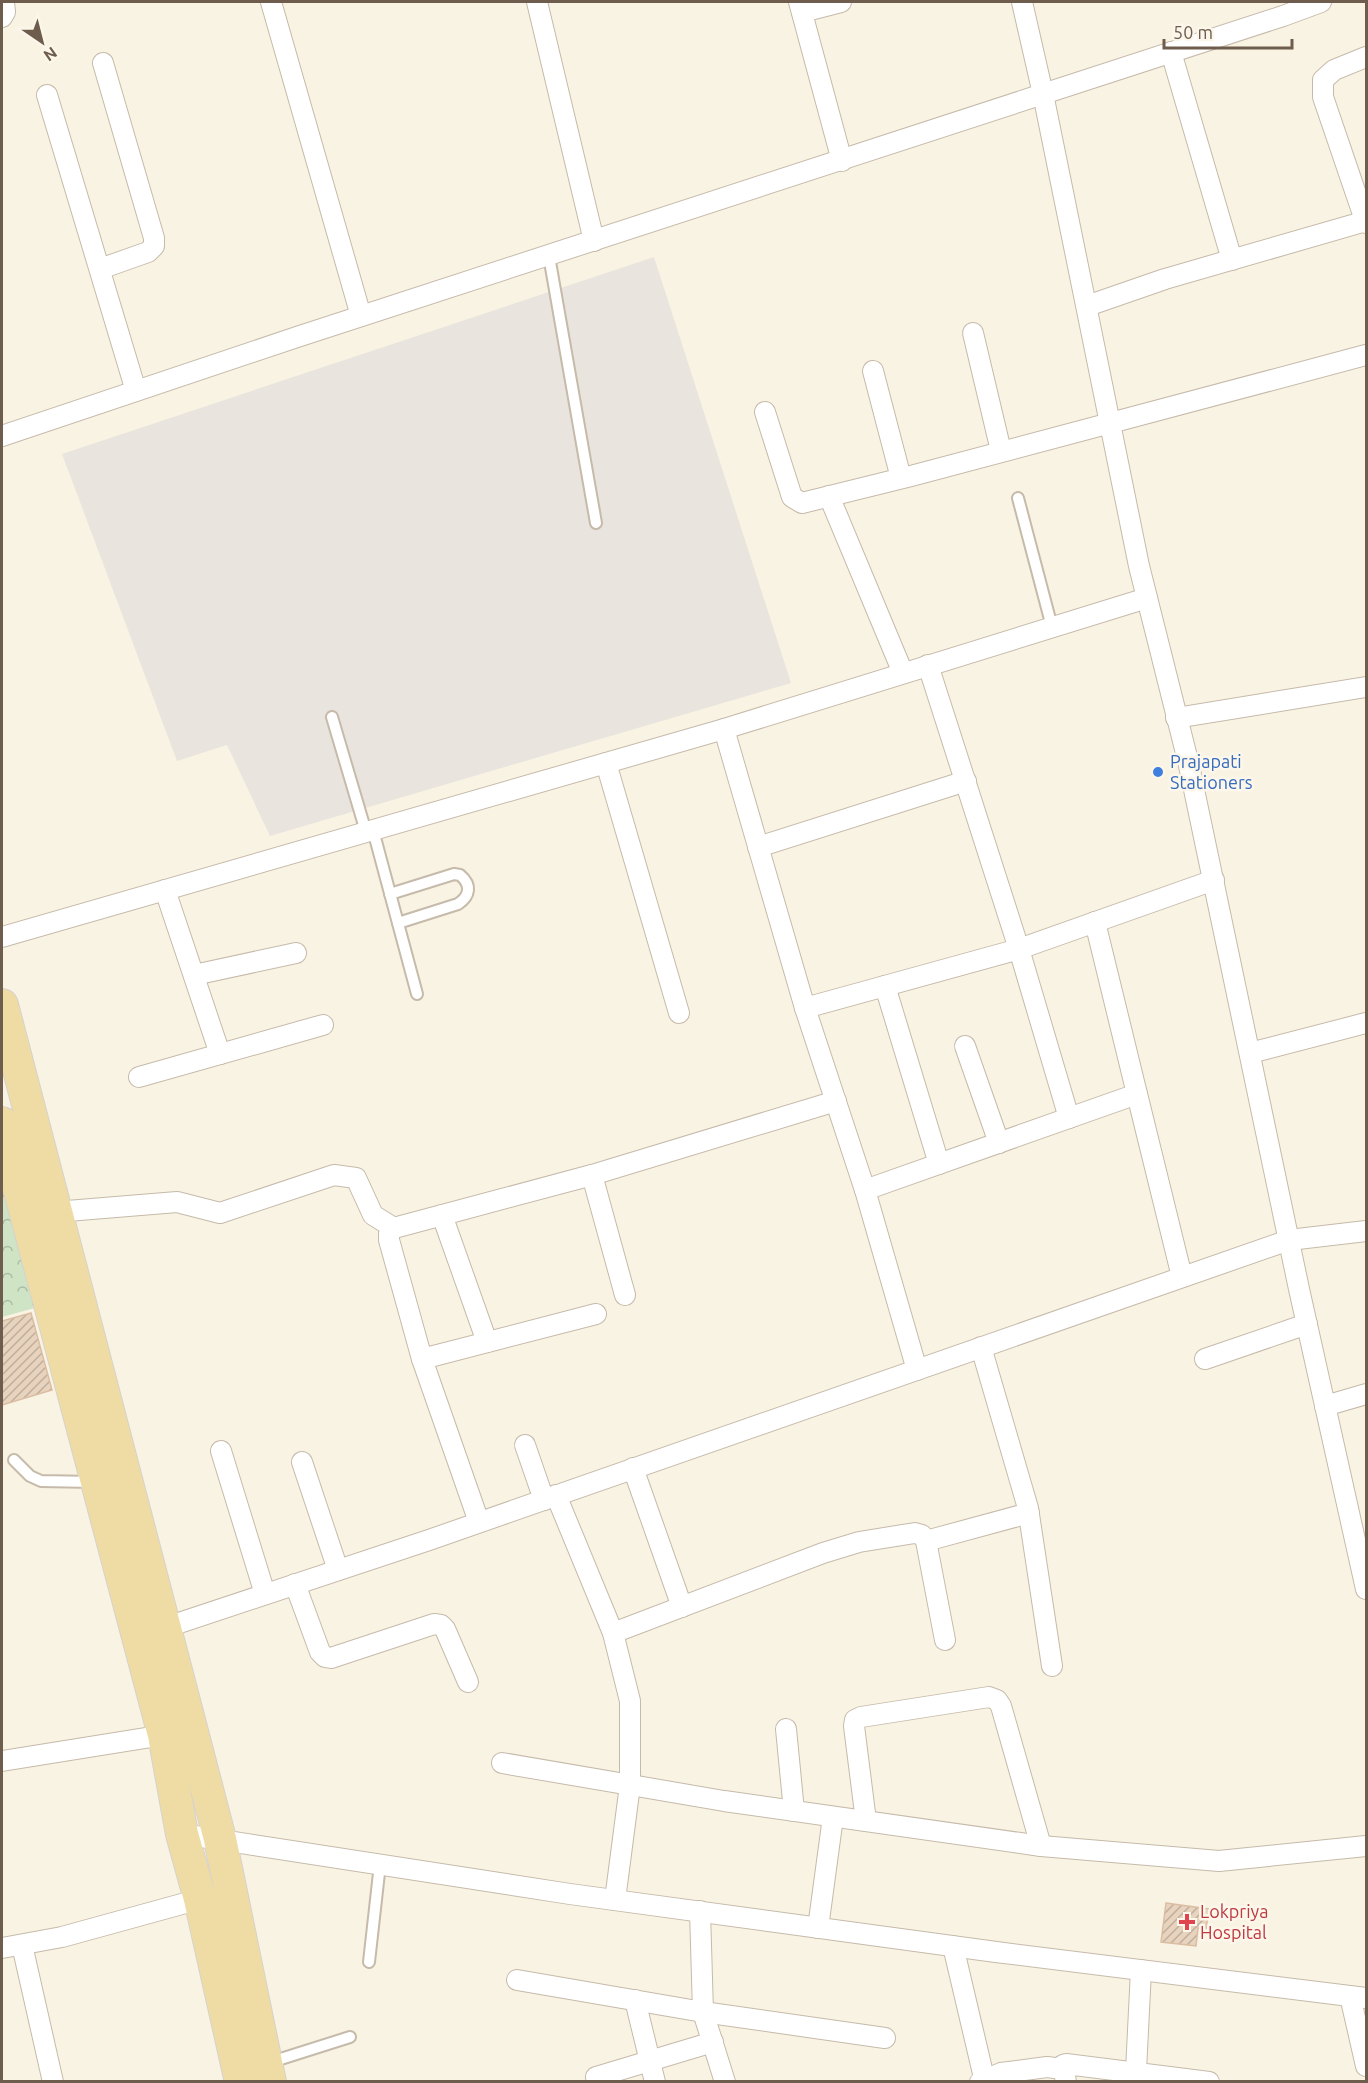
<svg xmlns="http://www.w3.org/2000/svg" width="1368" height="2083" viewBox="0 0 1368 2083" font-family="Ubuntu,sans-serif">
<defs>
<pattern id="park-crowns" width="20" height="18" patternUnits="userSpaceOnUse" patternTransform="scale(1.5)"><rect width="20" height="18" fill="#cee4c5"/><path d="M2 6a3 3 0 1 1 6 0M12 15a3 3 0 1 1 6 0" fill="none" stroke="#abbca2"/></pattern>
<pattern id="building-hatch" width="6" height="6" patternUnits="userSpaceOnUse" patternTransform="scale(1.5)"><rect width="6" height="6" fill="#e8d3be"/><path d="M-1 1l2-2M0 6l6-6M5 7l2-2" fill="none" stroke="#c0ae9d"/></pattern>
</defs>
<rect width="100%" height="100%" fill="#f9f3e4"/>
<path fill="#e9e5de" d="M 654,257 L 791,683 L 270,836 L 227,745 L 177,761 L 62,454 Z"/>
<path fill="url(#park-crowns)" d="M 2,1165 L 42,1306 L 2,1317 Z"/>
<g fill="url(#building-hatch)" stroke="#dbbea2" stroke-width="1.5">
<path d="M 31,1313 L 52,1390 L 2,1405 L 2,1321 Z"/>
<path d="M 1166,1903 L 1209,1909 L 1206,1929 L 1198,1928 L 1196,1946 L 1161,1942 Z"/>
</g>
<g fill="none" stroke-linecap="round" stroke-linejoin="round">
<g stroke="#c6baaa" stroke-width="14">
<g id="lane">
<path d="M 549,256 L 596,523"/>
<path d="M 1018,498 L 1052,627"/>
<path d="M 332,717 L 366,832"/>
<path d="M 373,830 L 417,994"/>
<path d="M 390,894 L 454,874 L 460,875 C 472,885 470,896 458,904 L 398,923"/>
<path d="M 14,1460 L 30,1476 L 41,1481 L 94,1482"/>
<path d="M 369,1962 L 380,1864"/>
<path d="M 268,2063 L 350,2037"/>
</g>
</g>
<g stroke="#c6baaa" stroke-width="22">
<g id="street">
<path d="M 271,2 L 361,316"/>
<path d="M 537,2 L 594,241"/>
<path d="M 799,2 L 842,161"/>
<path d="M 1022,2 L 1043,94 L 1283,16 L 1321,2"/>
<path d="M 802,12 L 841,2"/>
<path d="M 2,17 L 5,12 L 4,2"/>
<path d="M 1171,52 L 1232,260"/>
<path d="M 1366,57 L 1334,70 L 1323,80 L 1323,97 L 1366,223"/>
<path d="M 47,95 L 136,391"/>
<path d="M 100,269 L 148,252 L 154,246 L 154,238 L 103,63"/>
<path d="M 1087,306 L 1165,279 L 1366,221"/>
<path d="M 973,333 L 1001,451"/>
<path d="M 873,371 L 901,478"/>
<path d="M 765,412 L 792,497 L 802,503 L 911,476 L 1366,355"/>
<path d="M 2,436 L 297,337 L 1043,94 L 1139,566 L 1188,761 L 1299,1289 L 1366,1589"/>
<path d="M 829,496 L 903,673"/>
<path d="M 928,665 L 1019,949 L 1069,1118"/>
<path d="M 1176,718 L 1366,687"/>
<path d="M 724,729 L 805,1008 L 865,1190 L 1137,1094 L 1095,922"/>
<path d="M 606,763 L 679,1013"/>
<path d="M 758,847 L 966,781"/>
<path d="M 165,890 L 220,1054"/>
<path d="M 2,937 L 724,729 L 1147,598"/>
<path d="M 194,975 L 296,953"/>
<path d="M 885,986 L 939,1164"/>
<path d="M 805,1008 L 1019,949 L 1214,880"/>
<path d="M 965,1046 L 999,1143"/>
<path d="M 1250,1053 L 1366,1023"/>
<path d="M 139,1077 L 323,1025"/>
<path d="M 1137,1094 L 1182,1277"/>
<path d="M 592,1175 L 625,1295"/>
<path d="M 865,1190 L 917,1370"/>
<path d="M 55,1212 L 177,1202 L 220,1213 L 334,1175 L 356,1178 L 373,1215 L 394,1228"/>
<path d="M 442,1215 L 487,1342"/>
<path d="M 981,1347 L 1028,1508 L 1052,1666"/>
<path d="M 422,1359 L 389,1240 L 389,1233 L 394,1228 L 592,1175 L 836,1101"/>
<path d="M 1205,1359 L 1307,1324"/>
<path d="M 1325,1406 L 1366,1394"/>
<path d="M 525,1445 L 544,1500"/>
<path d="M 221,1451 L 265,1594"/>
<path d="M 302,1462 L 338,1570"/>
<path d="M 633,1468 L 682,1607"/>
<path d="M 556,1495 L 613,1633 L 630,1701 L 630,1785 L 615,1900"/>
<path d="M 479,1522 L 422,1359 L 596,1314"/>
<path d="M 926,1541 L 1029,1513"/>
<path d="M 295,1584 L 320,1652 L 325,1657 L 331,1658 L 434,1624 L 441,1625 L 445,1629 L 468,1682"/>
<path d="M 164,1628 L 429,1540 L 1289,1240 L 1366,1231"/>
<path d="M 613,1633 L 823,1553 L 859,1542 L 915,1533 L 922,1535 L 926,1541 L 945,1640"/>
<path d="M 786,1729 L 794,1811"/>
<path d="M 2,1761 L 164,1735"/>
<path d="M 502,1763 L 724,1801 L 1041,1846 L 1219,1861 L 1366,1846"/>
<path d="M 866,1821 L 854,1726 L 855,1720 L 861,1717 L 989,1697 L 997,1700 L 1001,1706 L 1041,1846"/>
<path d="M 182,1834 L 570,1894 L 996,1952 L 1366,1998"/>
<path d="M 700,1911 L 703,2012 L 725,2082"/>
<path d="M 818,1928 L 833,1817"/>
<path d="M 22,1945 L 53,2082"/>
<path d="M 953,1946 L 985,2082"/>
<path d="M 2,1948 L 62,1937 L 200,1899"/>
<path d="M 517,1980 L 703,2012 L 885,2038"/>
<path d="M 1350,1996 L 1366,2066"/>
<path d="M 635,2000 L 655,2082"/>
<path d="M 1136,2071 L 1141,1970"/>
<path d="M 596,2077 L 713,2042"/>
<path d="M 980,2082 L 1001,2073 L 1047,2067 L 1062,2069"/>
<path d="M 1066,2082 L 1063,2065 L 1066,2064 L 1209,2082"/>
</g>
</g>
<g stroke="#d6d2cd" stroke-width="34">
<g id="primary">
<path d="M 2,1005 L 220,1839 L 270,2082"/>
<path d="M 2,1123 L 164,1735 L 182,1834 L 200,1899 L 241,2082"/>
</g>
</g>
<use href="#lane" stroke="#fff" stroke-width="10"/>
<use href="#street" stroke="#fff" stroke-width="20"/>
<use href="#primary" stroke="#efdca5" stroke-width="32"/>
</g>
<circle fill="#3f7fe0" stroke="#fcf7ea" stroke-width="2" cx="1158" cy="772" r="6"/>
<path fill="#e0444e" stroke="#fcf7ea" stroke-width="2" d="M1184 1913h6v6h6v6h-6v6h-6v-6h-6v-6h6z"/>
<g text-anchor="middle" stroke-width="5" stroke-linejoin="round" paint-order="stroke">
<g font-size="18" fill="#366cbe" stroke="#fcf7ea" text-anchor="start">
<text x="1170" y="768">Prajapati<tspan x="1170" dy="21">Stationers</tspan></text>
</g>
<g font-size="18" fill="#be3a42" stroke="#fcf7ea" text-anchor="start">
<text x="1200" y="1918">Lokpriya<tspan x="1200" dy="21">Hospital</tspan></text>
</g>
</g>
<rect width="1368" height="2083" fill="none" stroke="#6e5d4d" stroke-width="6"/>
<g transform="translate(42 42) rotate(145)" stroke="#fcf7ea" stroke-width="4.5" paint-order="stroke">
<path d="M0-4.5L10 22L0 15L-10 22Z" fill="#6e5d4d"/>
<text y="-9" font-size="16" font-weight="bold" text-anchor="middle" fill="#6e5d4d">N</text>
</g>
<path d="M1164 39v9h128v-9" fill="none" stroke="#6e5d4d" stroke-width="3"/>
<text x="1173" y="39" font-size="18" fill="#6e5d4d" stroke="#fcf7ea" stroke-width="4.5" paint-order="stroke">50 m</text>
</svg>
